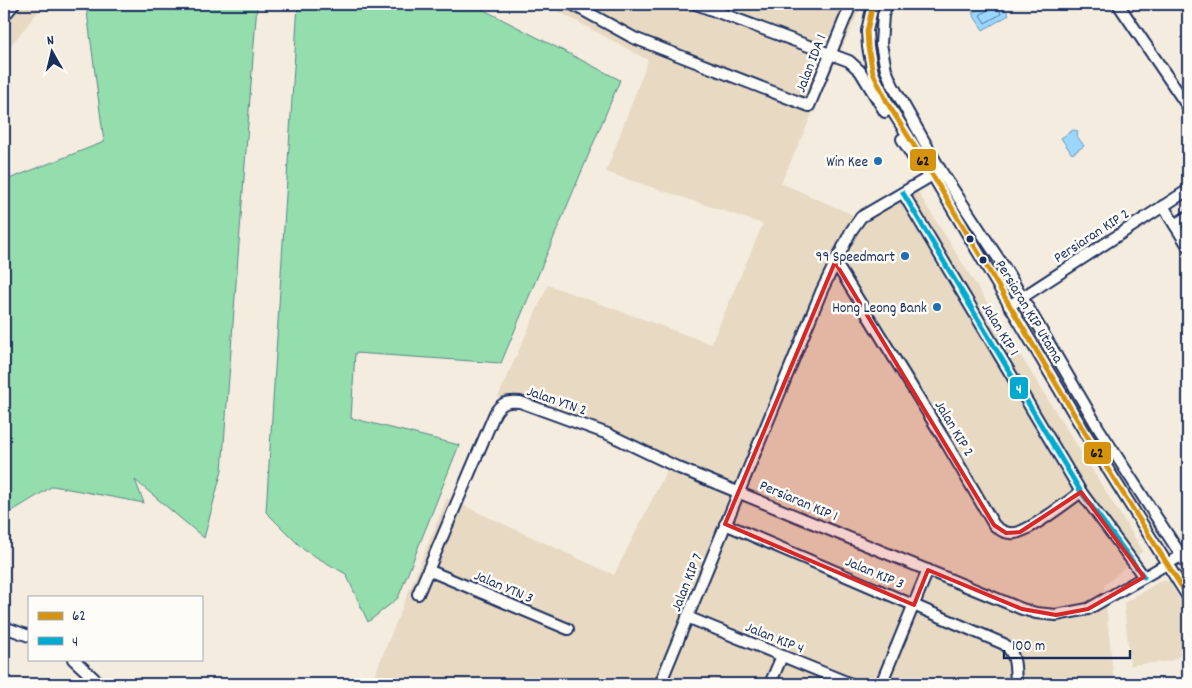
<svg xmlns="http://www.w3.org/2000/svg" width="1192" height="688" viewBox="0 0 1192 688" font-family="Dekko,sans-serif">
<rect width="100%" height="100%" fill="#f3ecdf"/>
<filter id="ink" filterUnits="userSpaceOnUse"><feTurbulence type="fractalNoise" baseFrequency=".02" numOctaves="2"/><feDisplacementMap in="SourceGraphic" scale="10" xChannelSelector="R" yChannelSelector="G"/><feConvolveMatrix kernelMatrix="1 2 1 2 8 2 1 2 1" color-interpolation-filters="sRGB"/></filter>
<g filter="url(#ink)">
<g fill="#e7d9c2">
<path d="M 4,4 L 44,4 L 4,54 Z"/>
<path d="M 545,4 L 862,4 L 781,183 L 855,216 L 914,186 L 1143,551 L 1104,586 L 1114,684 L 371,684 L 447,498 L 614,575 L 668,468 L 498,397 L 548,285 L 711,344 L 763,224 L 606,172 L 648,60 Z"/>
<path d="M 1162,580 L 1170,582 L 1188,614 L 1188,650 L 1171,661 L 1130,665 L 1124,603 Z"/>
</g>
<g fill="#94ddad" stroke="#588686">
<path d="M 86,4 L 257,4 L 222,470 L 204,538 L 135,480 L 144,503 L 53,486 L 4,516 L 4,181 L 104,142 Z"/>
<path d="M 298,4 L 445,4 L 482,9 L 620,80 L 501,363 L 355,353 L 351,418 L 459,445 L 398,598 L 368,622 L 346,574 L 304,550 L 266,512 Z"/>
</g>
<g fill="#9bd7fc" stroke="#6894bd">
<path d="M 989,4 L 1002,4 L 1009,15 L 983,30 L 972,13 Z"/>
<path d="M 1073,130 L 1078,131 L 1077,136 L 1084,146 L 1072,154 L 1061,138 Z"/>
</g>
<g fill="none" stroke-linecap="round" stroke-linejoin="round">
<path stroke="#4e729d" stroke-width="1" d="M 990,4 L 989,9 L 980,15 L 985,23 L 1001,14 L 998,4"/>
<g stroke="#1b2f5e" stroke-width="14">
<g id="minor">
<path d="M 572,4 L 634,38 L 809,106 L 851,4"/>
<path d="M 696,4 L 849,61 L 860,71 L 885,112"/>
<path d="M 873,4 L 867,31 L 868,47 L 873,73 L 888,104 L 933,176 L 1087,436 L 1188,597"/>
<path d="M 887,4 L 883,15 L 881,44 L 886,70 L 893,86 L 941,171 L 1006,270 L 1099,429 L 1188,566"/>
<path d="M 1118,4 L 1188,107"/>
<path d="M 4,16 L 14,4"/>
<path d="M 902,139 L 917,164 L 928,173"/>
<path d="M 903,193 L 1081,492 L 1144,577"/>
<path d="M 1163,206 L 1188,246"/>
<path d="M 1175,225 L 1188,216"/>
<path d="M 835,262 L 947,444 L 994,525 C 1000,531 1006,534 1015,533 C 1030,531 1067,502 1081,492"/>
<path d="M 1009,306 L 1188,190"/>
<path d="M 725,524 L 1004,644 C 1017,654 1015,669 1016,684"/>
<path d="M 428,570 L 568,629"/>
<path d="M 418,594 L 495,413 C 502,402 507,401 520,402 L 608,434 L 679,468 L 1022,609 L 1036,613 L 1056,615 L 1088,609 L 1188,552"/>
<path d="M 687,617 L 851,684"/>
<path d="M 4,627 L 29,636"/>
<path d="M 73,659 L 100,684"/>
<path d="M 660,684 L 822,290 L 851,231 L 861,217 L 938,172"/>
<path d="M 770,684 L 782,656"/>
<path d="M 881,684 L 928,570"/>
</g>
</g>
<use href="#minor" stroke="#fdfcf7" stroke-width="10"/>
<g stroke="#fdfcf7" stroke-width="9">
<path id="bus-1" d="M 873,4 L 867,31 L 868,47 L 873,73 L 888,104 L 933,176 L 1087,436 L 1188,597"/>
</g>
<g stroke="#fdfcf7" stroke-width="9">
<path id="bus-2" d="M 903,193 L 1081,492 L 1144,577"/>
</g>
<use href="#bus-1" stroke="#d6940e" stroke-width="5"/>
<use href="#bus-2" stroke="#00a9ce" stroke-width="5"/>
</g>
</g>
<path fill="#d62828" fill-opacity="0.2" stroke="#d62828" stroke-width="4" stroke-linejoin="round" d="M 835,262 L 994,525 L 1006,533 L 1020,532 L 1081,492 L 1144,577 L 1088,609 L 1056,615 L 1022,609 L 928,570 L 914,605 L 725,524 Z"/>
<g fill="#1f6fb2" stroke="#fdfcf7" stroke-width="2">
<circle cx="878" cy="161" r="5"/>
<circle cx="905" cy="256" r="5"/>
<circle cx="937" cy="307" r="5"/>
</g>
<g fill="#1b2f5e" stroke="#fdfcf7" stroke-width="2">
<circle cx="970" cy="239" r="4.5"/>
<circle cx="983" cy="260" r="4.5"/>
</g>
<g text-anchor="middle" stroke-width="5" stroke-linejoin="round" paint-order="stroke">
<g font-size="15" fill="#1b2f5e" stroke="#fdfcf7">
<text transform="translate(810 63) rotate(-69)" y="5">Jalan IDA 1</text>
<text transform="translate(1091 235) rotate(-33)" y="5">Persiaran KIP 2</text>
<text transform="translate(1030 311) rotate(59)" y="5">Persiaran KIP Utama</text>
<text transform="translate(1001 329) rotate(59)" y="5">Jalan KIP 1</text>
<text transform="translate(557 400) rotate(19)" y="5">Jalan YTN 2</text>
<text transform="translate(955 428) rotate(59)" y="5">Jalan KIP 2</text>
<text transform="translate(799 500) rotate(23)" y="5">Persiaran KIP 1</text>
<text transform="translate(875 572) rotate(23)" y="5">Jalan KIP 3</text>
<text transform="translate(686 582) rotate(-68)" y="5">Jalan KIP 7</text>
<text transform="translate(504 586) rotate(23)" y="5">Jalan YTN 3</text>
<text transform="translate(775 637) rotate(22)" y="5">Jalan KIP 4</text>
</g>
<g font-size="15" fill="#1b2f5e" stroke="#fdfcf7" text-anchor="end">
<text x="868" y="166">Win Kee</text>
<text x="895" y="261">99 Speedmart</text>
<text x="927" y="312">Hong Leong Bank</text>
</g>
</g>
<g stroke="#fdfcf7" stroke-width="2">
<rect x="909" y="148" width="28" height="24" rx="5" fill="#d6940e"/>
<rect x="1009" y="376" width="20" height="24" rx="5" fill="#00a9ce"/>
<rect x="1083" y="441" width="29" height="24" rx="5" fill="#d6940e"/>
</g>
<g font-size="14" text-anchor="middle" font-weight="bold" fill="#fff">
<text x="1019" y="393">4</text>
</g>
<g font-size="14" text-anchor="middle" font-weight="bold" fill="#111">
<text x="923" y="165">62</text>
<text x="1097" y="457">62</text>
</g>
<rect width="1192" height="688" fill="none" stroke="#fdfcf7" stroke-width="20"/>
<rect x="10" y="10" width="1172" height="668" fill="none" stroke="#1b2f5e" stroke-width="2" filter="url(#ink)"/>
<rect x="28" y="596" width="175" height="65" fill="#fdfcf7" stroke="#a3aaba"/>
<rect x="38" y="612" width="25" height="8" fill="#d6940e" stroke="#a3aaba"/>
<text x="72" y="620" font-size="15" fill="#1b2f5e">62</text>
<rect x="38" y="637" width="25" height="8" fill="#00a9ce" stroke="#a3aaba"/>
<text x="72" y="646" font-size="15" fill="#1b2f5e">4</text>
<g transform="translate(52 52) rotate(352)" stroke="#fdfcf7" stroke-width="4" paint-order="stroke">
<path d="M0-4L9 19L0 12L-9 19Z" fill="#1b2f5e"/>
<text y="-8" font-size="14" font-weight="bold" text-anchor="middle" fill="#1b2f5e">N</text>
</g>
<path d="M1004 650v8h126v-8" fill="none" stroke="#1b2f5e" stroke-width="2.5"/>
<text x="1012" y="650" font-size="15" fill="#1b2f5e" stroke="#fdfcf7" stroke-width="4" paint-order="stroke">100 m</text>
</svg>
